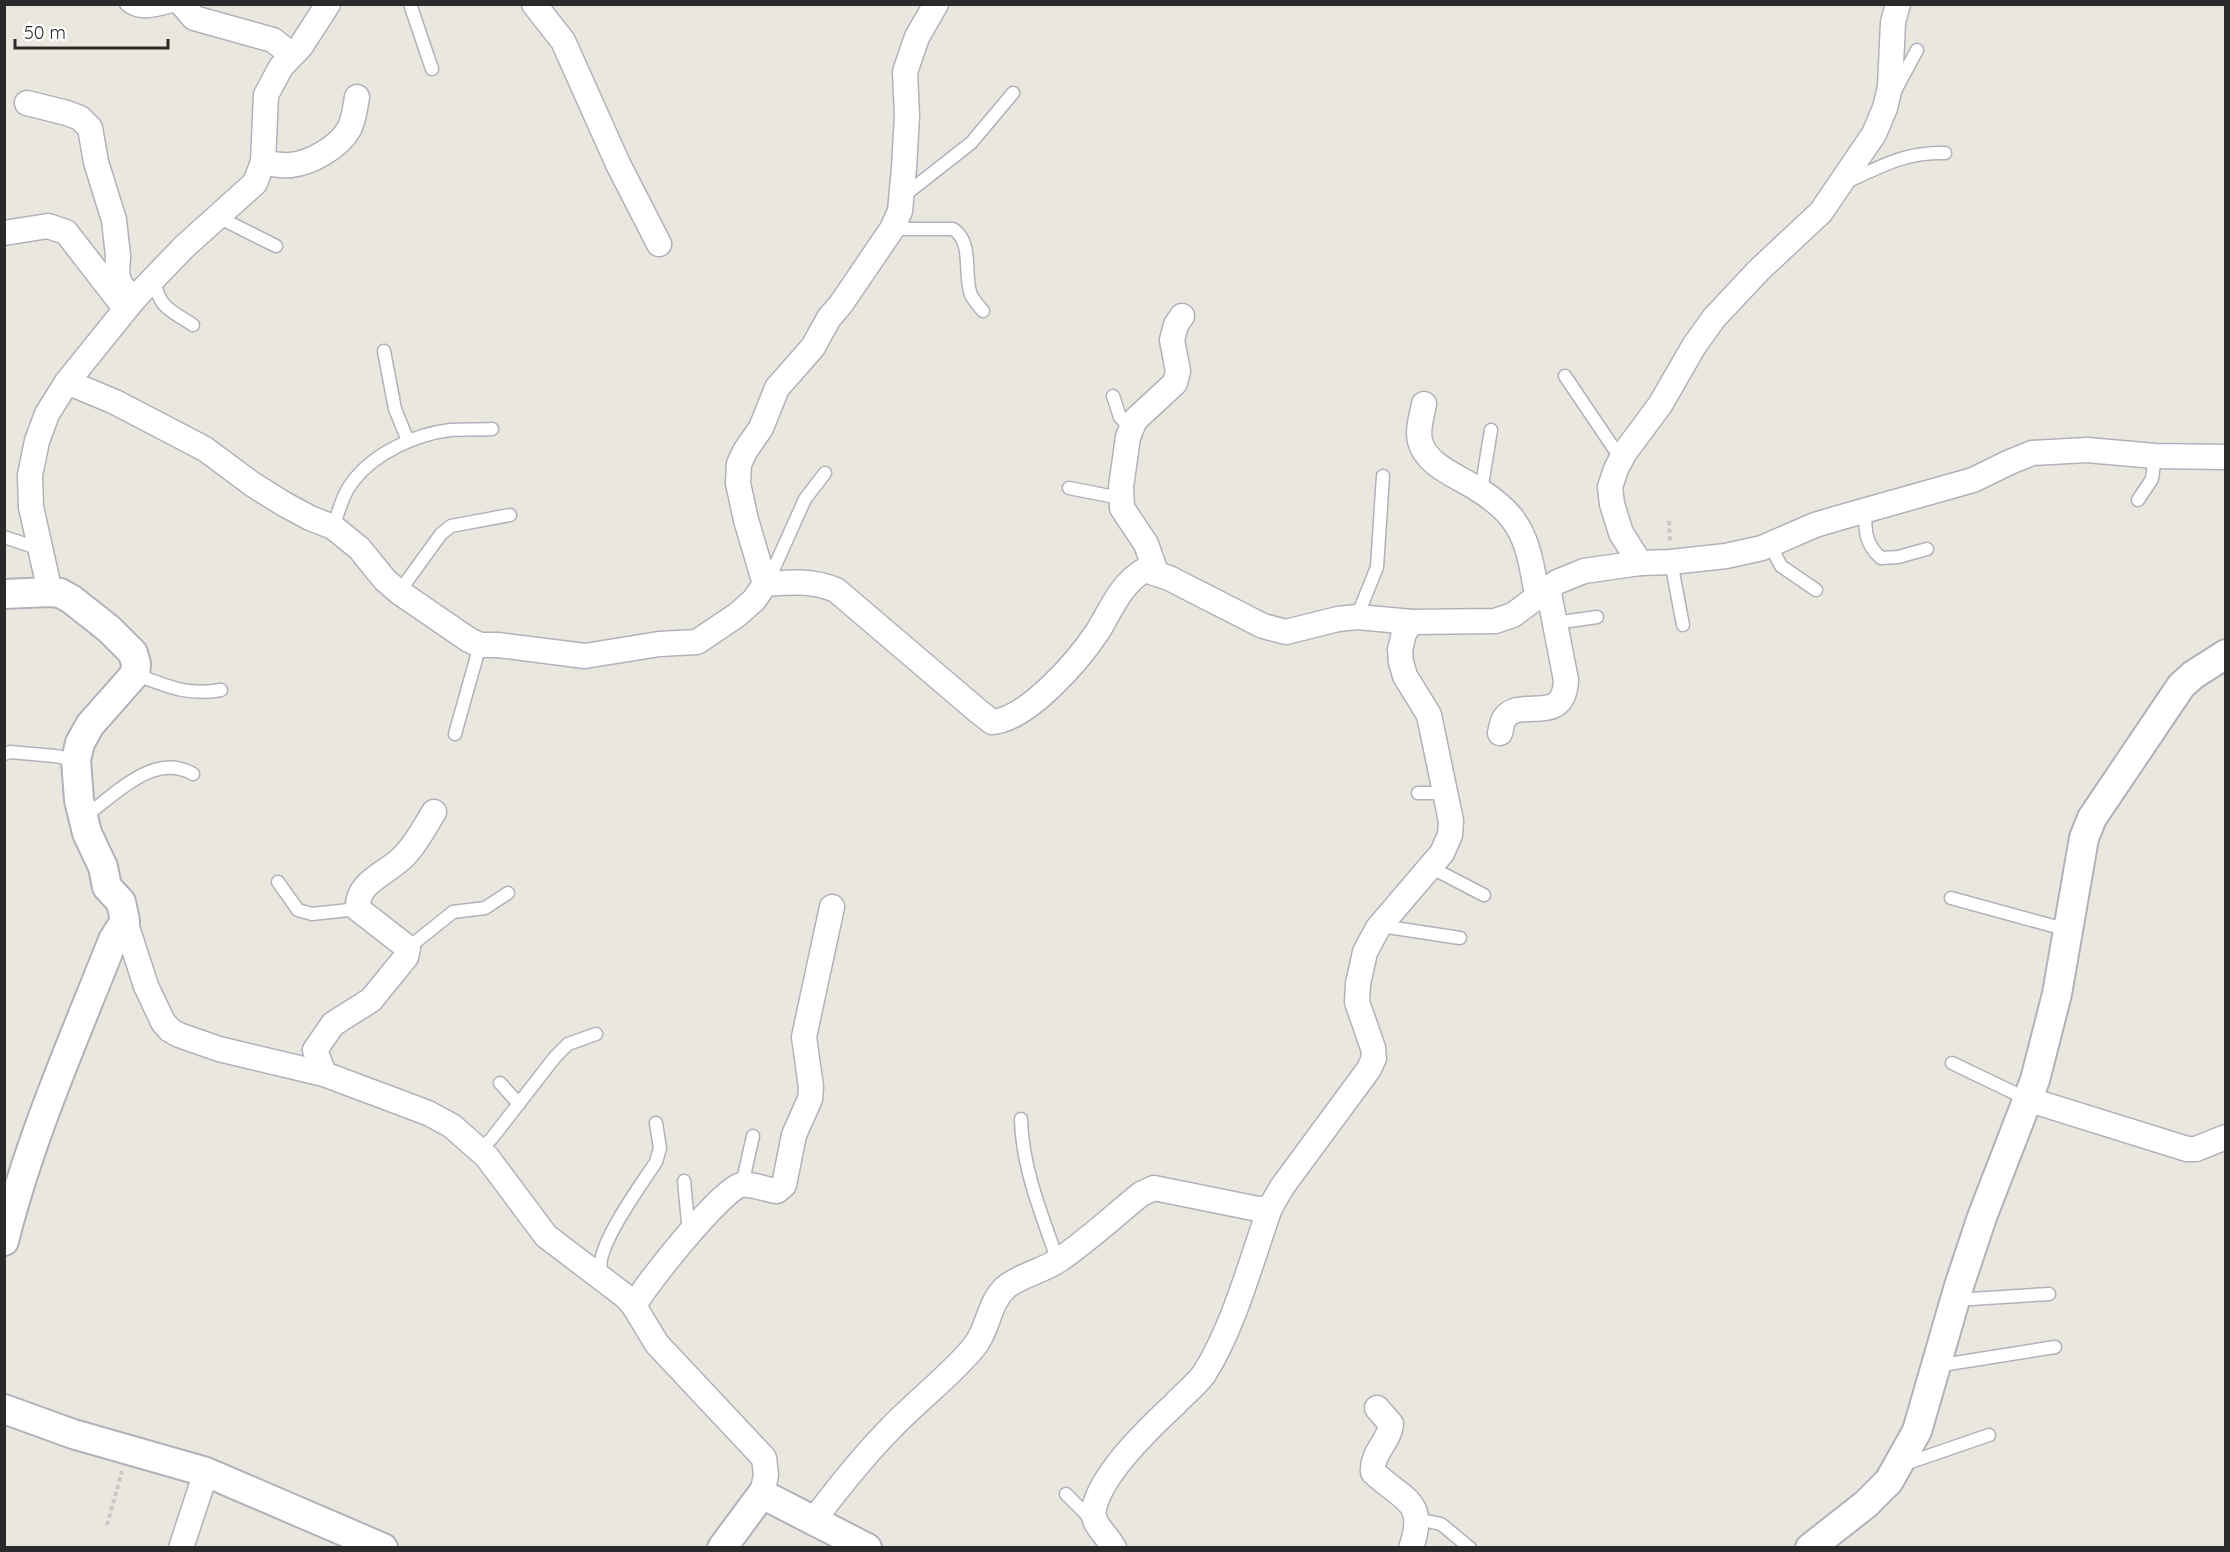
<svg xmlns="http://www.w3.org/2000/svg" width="2230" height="1552" viewBox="0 0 2230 1552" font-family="Quicksand,sans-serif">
<rect width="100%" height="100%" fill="#eae8de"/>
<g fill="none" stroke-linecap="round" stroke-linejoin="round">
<g stroke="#b1b1bc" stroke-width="15">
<g id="service">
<path d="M 126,4 C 140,18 163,8 180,4"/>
<path d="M 410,4 L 432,69"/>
<path d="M 1895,91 L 1917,50"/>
<path d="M 1844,183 C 1881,167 1903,152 1945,153"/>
<path d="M 902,197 L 971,143 L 1013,93"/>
<path d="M 218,217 L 276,246"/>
<path d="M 892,229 L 953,229 C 974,242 963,275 971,295 C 974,301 979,306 983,311"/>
<path d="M 154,280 C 160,309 169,309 193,325"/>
<path d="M 384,351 L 395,409 L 408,441"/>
<path d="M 1565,376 L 1621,459"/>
<path d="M 1113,396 L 1120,417 L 1131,429"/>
<path d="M 1069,488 L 1120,498"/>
<path d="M 1481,491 L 1491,430"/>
<path d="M 2138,500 L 2152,479 L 2155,456"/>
<path d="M 1865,510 C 1865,531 1865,544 1881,558 L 1898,557 L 1927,549"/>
<path d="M 333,527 C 339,511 343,493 354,480 C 375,453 416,434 450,430 C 464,429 478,430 492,429"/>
<path d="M 4,537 L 40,549"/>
<path d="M 1770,545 L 1781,566 L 1816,590"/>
<path d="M 1671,562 L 1683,625"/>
<path d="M 766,582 L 775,566 L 805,499 L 825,473"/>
<path d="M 399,592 L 441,534 L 451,526 L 510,515"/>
<path d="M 1357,617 L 1377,567 L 1383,476"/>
<path d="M 1555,623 L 1597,617"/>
<path d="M 135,674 C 166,686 187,696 221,690"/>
<path d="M 455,734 L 480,645"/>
<path d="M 4,754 L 10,752 L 55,756 L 76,760"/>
<path d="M 1418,793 L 1446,793"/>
<path d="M 84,817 C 115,795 154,751 193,774"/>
<path d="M 1430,867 L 1484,895"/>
<path d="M 278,882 L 298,910 L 312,914 L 358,909"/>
<path d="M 1951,898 L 2068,930"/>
<path d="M 1381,926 L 1460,938"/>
<path d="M 408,948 L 453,912 L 485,908 L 508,893"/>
<path d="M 1952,1063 L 2027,1099"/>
<path d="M 500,1083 L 519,1104"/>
<path d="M 1021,1119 C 1022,1167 1042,1216 1058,1261"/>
<path d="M 485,1154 L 482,1148 L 492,1138 L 555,1057 L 568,1044 L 596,1034"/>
<path d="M 684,1181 L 689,1233"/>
<path d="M 742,1185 L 753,1136"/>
<path d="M 607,1277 C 606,1276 602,1271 601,1270 C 595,1247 643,1182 656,1162 L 660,1148 L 656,1123"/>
<path d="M 1955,1300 L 2049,1294"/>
<path d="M 1936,1366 L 2055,1347"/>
<path d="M 1902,1465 L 1989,1435"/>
<path d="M 1066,1494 L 1093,1521"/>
<path d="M 1417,1519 L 1441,1524 L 1470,1548"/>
</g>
</g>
<g stroke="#b1b1bc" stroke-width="27">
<g id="minor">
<path d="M 182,4 L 194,18 L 273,40 L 292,55"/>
<path d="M 534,4 L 563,41 L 618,164 L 659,244"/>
<path d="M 27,103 L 67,113 L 80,118 L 90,128 L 96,162 L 114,220 L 118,256 L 117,274 L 121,286 L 134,299"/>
<path d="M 263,162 C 272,164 282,166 291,165 C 311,163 339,147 349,129 C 354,120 355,108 357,97"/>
<path d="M 4,233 L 48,226 L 66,232 L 121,303"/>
<path d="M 67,382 L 115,402 L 205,449 L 252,484 L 284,504 L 310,518 L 333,527 L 359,548 L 385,580 L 399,592 L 469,640 L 480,645 L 498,645 L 585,656 L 659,644 L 697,642 L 737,615 L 754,600 L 765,584 L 746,520 L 738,483 L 739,464 L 745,451 L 761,428 L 777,388 L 813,347 L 829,318 L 841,304 L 892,229 L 900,211 L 904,168 L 907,116 L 905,72 L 917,37 L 936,4"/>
<path d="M 1424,404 C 1422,416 1417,429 1420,441 C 1426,466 1460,477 1479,490 C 1490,497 1503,507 1511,517 C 1529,539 1532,568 1537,595"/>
<path d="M 1640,563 L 1621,533 L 1612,504 L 1610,487 L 1616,469 L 1625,452 L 1660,405 L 1694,346 L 1714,318 L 1759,270 L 1821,212 L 1874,134 L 1885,108 L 1890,87 L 1893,22 L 1898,4"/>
<path d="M 1156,572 L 1146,544 L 1122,508 L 1121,487 L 1128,437 L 1135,420 L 1175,383 L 1178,371 L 1172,340 L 1176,325 L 1182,316"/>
<path d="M 765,584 C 790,582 812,580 836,590 L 978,711 L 992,722 C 1027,720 1079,660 1098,631 C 1111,610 1121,583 1145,570 L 1169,578 L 1263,626 L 1286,632 L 1338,619 L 1357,617 L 1412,622 L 1495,621 L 1513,615 L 1557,582 L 1584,571 L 1640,563 L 1671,562 L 1726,556 L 1762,548 L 1815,525 L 1842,517 L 1973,480 L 2010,462 L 2032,453 L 2087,450 L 2155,456 L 2226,457"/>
<path d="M 50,592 L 31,507 L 30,475 L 37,441 L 47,414 L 67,382 L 134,299 L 184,247 L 255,183 L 263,162 L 266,95 L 281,67 L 301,46 L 328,4"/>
<path d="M 1500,733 C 1501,729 1502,722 1504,719 C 1519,695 1564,728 1566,680 L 1548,588"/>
<path d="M 125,921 L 146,986 L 163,1022 L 170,1030 L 179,1035 L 219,1049 L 324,1074 L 428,1113 L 452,1126 L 487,1157 L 546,1236 L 625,1296 L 634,1306 L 657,1344 L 764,1458 L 766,1475 L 762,1494"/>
<path d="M 324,1074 L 315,1050 L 333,1024 L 371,1000 L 406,957 L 408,948 L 358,909 C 356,883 385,874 401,859 C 415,846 424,828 434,812"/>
<path d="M 2027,1099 L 2187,1149 L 2196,1149 L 2226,1137"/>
<path d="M 634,1306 C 644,1286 722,1189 741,1185 C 752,1183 766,1190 777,1191 L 784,1185 L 794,1135 L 810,1099 L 811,1087 L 804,1037 L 832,907"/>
<path d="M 1377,1408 L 1391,1424 C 1390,1441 1371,1453 1373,1472 C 1402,1500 1428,1500 1411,1548"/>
<path d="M 813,1521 C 838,1488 863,1456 892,1427 C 919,1399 950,1376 974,1347 C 989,1329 988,1303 1006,1287 C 1021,1275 1043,1271 1059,1260 C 1087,1241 1114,1216 1141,1194 L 1154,1188 L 1258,1209 L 1270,1208 L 1282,1187 L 1369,1069 L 1374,1058 L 1373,1048 L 1357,1002 L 1358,984 L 1365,952 L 1378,928 L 1442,853 L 1450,835 L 1451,821 L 1429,715 L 1405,676 L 1401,662 L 1400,650 L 1404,633 L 1412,622"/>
<path d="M 181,1548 L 206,1472"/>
<path d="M 1114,1548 C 1108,1535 1091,1525 1094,1509 C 1101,1474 1149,1428 1175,1404 C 1184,1394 1196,1385 1204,1374 C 1234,1327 1251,1261 1270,1208"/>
</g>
</g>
<g stroke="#b1b1bc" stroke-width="32">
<g id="tertiary">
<path d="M 4,594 L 50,592 L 60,593 L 71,599 L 109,629 L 133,653 L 136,664 L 135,674 L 90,725 L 80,743 L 76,760 L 79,800 L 87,833 L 103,867 L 107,887 L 121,902 L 125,921 L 113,940 C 74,1039 30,1137 4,1241"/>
<path d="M 4,1409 L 73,1434 L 206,1472 L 383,1548"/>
<path d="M 722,1548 L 762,1494 L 867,1548"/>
<path d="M 1810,1548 L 1866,1504 L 1889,1481 L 1917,1431 L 1959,1286 L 1982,1217 L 2035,1080 L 2057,994 L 2084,838 L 2092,818 L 2181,686 L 2193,675 L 2226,654"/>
</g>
</g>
<g stroke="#c8c8c8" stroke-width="4" stroke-dasharray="4.5 3" stroke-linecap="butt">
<path d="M 1669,521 L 1670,541"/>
<path d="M 107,1525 L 122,1471"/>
</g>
<use href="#service" stroke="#fff" stroke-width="12"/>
<use href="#minor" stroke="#fff" stroke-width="24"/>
<use href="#tertiary" stroke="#fff" stroke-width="28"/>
</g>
<rect width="2230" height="1552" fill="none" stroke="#2a2a2a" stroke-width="12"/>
<path d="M15 39v9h153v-9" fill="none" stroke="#2a2a2a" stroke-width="3"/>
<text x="24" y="39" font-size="18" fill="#2a2a2a" stroke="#ffffff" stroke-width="4.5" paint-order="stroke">50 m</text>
</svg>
